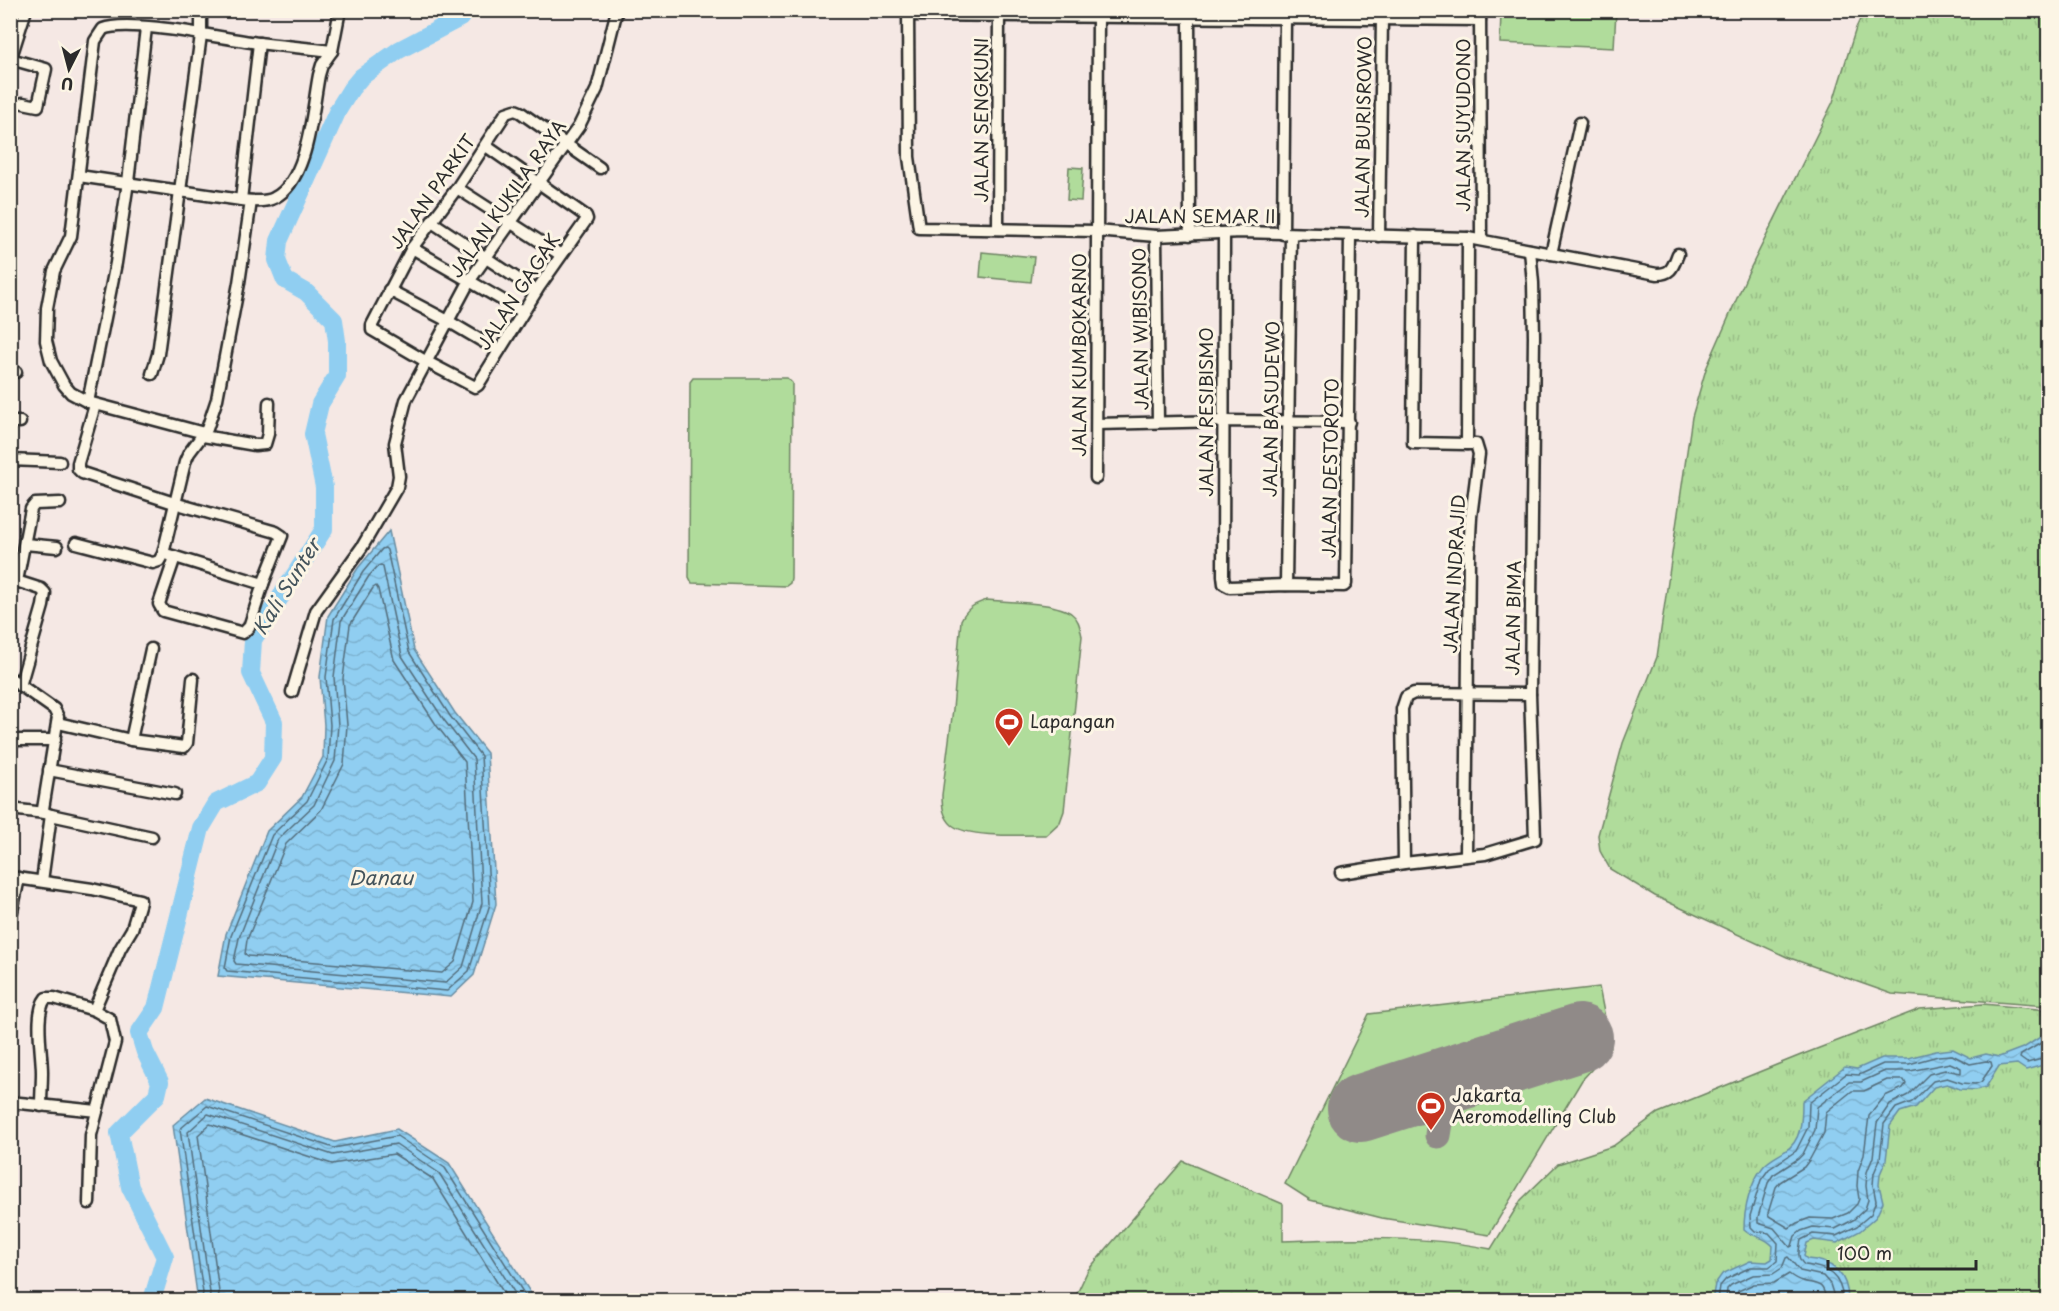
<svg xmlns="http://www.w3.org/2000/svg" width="2059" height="1311" viewBox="0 0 2059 1311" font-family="'Playpen Sans',sans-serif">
<defs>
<pattern id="grass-tufts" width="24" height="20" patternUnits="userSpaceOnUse" patternTransform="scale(1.5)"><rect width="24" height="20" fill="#b0dc9b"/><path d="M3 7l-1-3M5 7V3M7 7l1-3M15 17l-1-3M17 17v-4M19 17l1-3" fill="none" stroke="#98bd86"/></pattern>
<pattern id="water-waves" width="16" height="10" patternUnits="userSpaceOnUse" patternTransform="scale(1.5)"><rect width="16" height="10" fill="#90cef1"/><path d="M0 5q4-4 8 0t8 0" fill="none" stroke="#7cb1cf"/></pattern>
</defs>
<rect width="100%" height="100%" fill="#f5e8e4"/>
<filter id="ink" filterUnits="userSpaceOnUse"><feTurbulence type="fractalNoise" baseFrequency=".0167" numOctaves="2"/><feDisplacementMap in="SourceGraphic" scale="12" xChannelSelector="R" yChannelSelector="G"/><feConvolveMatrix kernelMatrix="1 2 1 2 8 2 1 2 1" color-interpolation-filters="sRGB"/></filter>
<g filter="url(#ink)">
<g fill="url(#grass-tufts)" stroke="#6e8463" stroke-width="1.5">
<path d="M 1864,11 L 2048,11 L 2048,1006 L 1892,994 L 1787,957 L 1655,896 L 1610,869 L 1600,851 L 1598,835 L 1623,743 L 1657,657 L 1692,417 L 1706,369 L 1748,273 L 1833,102 L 1856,28 Z"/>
<path d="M 1983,1004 L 2048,1010 L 2048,1300 L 1074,1300 L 1088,1270 L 1183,1161 L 1283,1204 L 1283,1241 C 1353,1238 1423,1235 1491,1249 L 1521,1200 L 1558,1164 L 1613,1146 L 1658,1113 L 1801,1055 L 1920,1009 Z"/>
</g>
<g fill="#b0dc9b" stroke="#6e8463" stroke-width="1.5">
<path d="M 1501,11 L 1616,11 L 1614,48 L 1500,43 Z"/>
<path d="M 1069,167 L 1083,168 L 1081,201 L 1067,200 Z"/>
<path d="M 982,252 L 1034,257 L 1031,282 L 980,277 Z"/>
<path d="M 693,378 L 787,378 L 792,383 L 791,578 L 790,583 L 786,586 L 692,583 L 689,577 L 690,382 Z"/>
<path d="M 987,600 C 1007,602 1058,602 1072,614 C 1079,619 1080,628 1082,636 L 1064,811 L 1060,822 L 1046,835 C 1024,835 968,838 952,825 C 943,817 942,806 942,795 L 953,709 L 961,620 C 967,608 974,604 987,600 Z"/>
<path d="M 1599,987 L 1611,1048 L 1582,1080 L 1489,1235 L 1382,1218 L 1310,1200 L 1285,1184 L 1369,1014 Z"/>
</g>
<g fill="url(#water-waves)" stroke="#688da2" stroke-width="1.5">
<path d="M 389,531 L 414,650 L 455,713 L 487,753 L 496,904 L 474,975 L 451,997 L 218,976 L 226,934 L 267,831 L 302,797 L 323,757 L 324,725 L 320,677 L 328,616 L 358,568 Z"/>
<path d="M 2048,1032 L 2048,1069 L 2043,1065 L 2026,1070 L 2017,1064 L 1999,1066 L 1986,1087 L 1976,1090 L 1960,1089 L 1947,1084 L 1934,1087 L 1916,1107 L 1900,1112 L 1890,1126 L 1886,1160 L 1880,1174 L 1879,1185 L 1883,1202 L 1876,1217 L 1860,1231 L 1837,1243 L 1814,1240 L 1807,1243 L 1804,1256 L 1807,1259 C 1832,1260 1848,1274 1848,1300 L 1712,1300 L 1715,1284 L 1722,1274 L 1750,1261 L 1767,1262 L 1772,1259 L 1773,1246 C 1762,1234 1756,1240 1744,1229 C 1744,1209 1750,1183 1763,1167 C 1768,1160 1778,1156 1785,1151 C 1802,1141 1802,1119 1802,1101 L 1845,1067 L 1857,1069 L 1882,1058 L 1908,1058 L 1936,1051 L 1953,1049 L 1971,1058 L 1986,1054 L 1999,1057 L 2025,1047 Z"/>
<path d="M 205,1098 L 335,1142 L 397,1129 L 449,1163 L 535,1300 L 194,1300 L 197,1294 L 173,1125 Z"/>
</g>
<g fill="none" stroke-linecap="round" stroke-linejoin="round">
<g stroke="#536c7a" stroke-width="1.5">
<path d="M 385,548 L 387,550 L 409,652 L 450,716 L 481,756 L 490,904 L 469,971 L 447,991 L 227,971 L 225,968 L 231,936 L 272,835 L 307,801 L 328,759 L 330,725 L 326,677 L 334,619 L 363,572 L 382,549 Z"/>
<path d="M 381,565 L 383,567 L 402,656 L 444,720 L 474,759 L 482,903 L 463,967 L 445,983 L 236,964 L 234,961 L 239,938 L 278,839 L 314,805 L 335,761 L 338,725 L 334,677 L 341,621 L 369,576 L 378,566 Z"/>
<path d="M 376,586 L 378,589 L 394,660 L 437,726 L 465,762 L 473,902 L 455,962 L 442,973 L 248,956 L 245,954 L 247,940 L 286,844 L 321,810 L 344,764 L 347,725 L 343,678 L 350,625 L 373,588 Z"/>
<path d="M 2048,1039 L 2021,1055 L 2020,1058 L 2027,1063 L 2042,1059 L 2048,1061"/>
<path d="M 1950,1063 L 1961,1068 L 1961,1073 L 1945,1070 L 1929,1074 L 1908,1095 L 1890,1104 L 1877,1123 L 1873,1157 L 1867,1172 L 1866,1186 L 1868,1200 L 1865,1209 L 1853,1220 L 1835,1229 L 1813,1227 L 1801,1231 L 1795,1236 L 1792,1246 L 1790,1247 L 1774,1228 L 1758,1223 L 1758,1217 L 1768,1183 L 1773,1175 L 1798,1159 L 1803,1154 L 1815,1130 L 1817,1107 L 1849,1082 L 1861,1082 L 1885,1071 L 1910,1071 Z"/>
<path d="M 1887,1080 L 1904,1080 L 1906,1084 L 1903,1088 L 1885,1096 L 1869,1116 L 1864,1155 L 1858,1171 L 1857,1186 L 1859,1199 L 1857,1204 L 1848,1213 L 1833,1219 L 1810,1218 L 1797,1223 L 1789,1228 L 1769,1216 L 1768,1213 L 1776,1187 L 1780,1182 L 1804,1167 L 1810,1159 L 1824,1133 L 1826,1112 L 1852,1091 L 1864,1091 Z"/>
<path d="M 201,1300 L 203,1293 L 180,1129 L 207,1106 L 334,1148 L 397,1136 L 445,1168 L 528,1300"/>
<path d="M 209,1300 L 210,1293 L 188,1132 L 208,1114 L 333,1155 L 396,1144 L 439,1173 L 519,1300"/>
<path d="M 218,1300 L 219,1292 L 198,1135 L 210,1124 L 332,1164 L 394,1154 L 433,1179 L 508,1300"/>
<path d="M 1718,1300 L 1720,1286 L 1726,1279 L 1751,1267 L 1769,1267 L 1777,1261 L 1778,1243 L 1769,1233 L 1755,1231 L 1751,1227 L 1750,1216 L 1761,1180 L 1769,1169 L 1796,1151 L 1808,1127 L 1809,1103 L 1846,1074 L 1859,1075 L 1883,1064 L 1909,1064 L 1938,1056 L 1952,1055 L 1970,1064 L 1986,1061 L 1991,1062 L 1992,1066 L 1981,1082 L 1975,1084 L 1962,1083 L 1947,1078 L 1933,1081 L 1912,1102 L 1896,1108 L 1884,1124 L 1880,1159 L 1874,1173 L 1873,1185 L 1876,1201 L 1871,1214 L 1857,1226 L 1836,1236 L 1813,1234 L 1801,1240 C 1799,1250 1796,1259 1805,1265 C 1828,1267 1841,1276 1843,1300"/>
<path d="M 1726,1300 L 1727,1289 L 1731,1285 L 1753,1275 L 1773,1274 L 1782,1268 L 1786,1258 L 1788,1257 L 1800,1271 L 1823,1276 L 1830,1284 L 1835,1300"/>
<path d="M 1735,1300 L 1738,1291 L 1754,1284 L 1774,1283 L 1789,1274 C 1793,1277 1797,1280 1802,1281 C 1817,1285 1823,1281 1826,1300"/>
</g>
<path stroke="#90cef1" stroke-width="18" d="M 152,1300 L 165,1257 L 130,1187 L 119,1133 L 157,1095 L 160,1082 L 145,1052 L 139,1033 L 156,1008 L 201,828 L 216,803 L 257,783 L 273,758 L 274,722 L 251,673 L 253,640 L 324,529 L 324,487 L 313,434 L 320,404 L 337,376 L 337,341 L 334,320 L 306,292 L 285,280 L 277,260 L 279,241 L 338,110 L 351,89 L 361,77 L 399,50 L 460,18 L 466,10"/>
<path stroke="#908a88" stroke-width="27" d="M 1438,1135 L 1447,1080"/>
<path stroke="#908a88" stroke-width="68" d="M 1361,1108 L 1579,1038"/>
<g stroke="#2b2b2b" stroke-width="15">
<g id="street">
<path d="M 908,10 L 909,157 L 919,228 L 1096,231 L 1156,236 L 1241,232 L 1468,238 L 1657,274 C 1672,274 1673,266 1678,254"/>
<path d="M 1480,10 L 1481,239"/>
<path d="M 908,15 L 1480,20"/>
<path d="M 1189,17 L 1190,235"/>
<path d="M 23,103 L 38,106 L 46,69 L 14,60 L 11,57 L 26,10"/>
<path d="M 486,146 L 586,216 L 587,219 L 539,287 L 478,385 L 475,387 L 427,362 L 372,330 L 372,325 L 412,248 L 457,188 L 506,113 L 515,110 L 520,112 L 600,168"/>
<path d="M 79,176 L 241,200 C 251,201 265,203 274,198 C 309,180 312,110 319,75 L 322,65 L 332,51 L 340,10"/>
<path d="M 457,188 L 561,255"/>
<path d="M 241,200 L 259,43"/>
<path d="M 432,222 L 536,291"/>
<path d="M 998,229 L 999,11"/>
<path d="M 1224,233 L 1223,576 L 1224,584 L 1230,587 L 1286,585 L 1344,586 L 1346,584 L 1350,236"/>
<path d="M 1283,234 L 1285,18"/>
<path d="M 1156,236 L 1158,422"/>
<path d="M 1379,236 L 1382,18"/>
<path d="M 1415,236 L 1413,443 L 1467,444"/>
<path d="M 412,248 L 523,312"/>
<path d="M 1551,254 L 1580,123"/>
<path d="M 389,290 L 448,321 L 499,351"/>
<path d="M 10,372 L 16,372"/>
<path d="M 152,374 L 158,354 L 201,35 L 201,10"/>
<path d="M 88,402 L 116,263 L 128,182 L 146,28"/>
<path d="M 95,405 L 78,463 L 78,469 L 82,473 L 174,503 L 276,532 L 282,536 L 263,584 L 249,627 L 243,633 L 163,611 L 159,604 L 175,557"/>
<path d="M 10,422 L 20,422"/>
<path d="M 1097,424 L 1224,421 L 1349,422"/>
<path d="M 204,433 L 88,402 L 71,393 L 64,385 L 51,361 L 46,341 L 47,308 L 54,271 L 71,236 L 95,41 L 103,29 C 129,18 226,39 258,43 C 283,46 307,48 332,51"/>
<path d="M 203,436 L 255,445 L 265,444 L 268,434 L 269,403"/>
<path d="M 10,460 L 60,462"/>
<path d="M 1096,478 L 1098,11"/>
<path d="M 76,543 L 153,563 L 159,561 L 163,554 L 185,462 L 189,453 L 207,429 L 217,399 L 239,283 L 251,201"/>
<path d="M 25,544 L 57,547"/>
<path d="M 169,555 L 263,584"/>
<path d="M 10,579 L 41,589 L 45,593 L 43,606 L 20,686"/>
<path d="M 17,581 L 31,509 L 35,504 L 60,503"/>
<path d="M 1286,585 L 1291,234"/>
<path d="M 10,678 L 54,709 L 58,717 L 43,809 L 45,813 L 51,815 L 42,881"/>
<path d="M 292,692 L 316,611 L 362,547 L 397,487 L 399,476 L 395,443 L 406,400 L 470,280 L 579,126 L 597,89 L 617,10"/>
<path d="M 58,723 L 131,740 L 184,747 L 187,743 L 193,679"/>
<path d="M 10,740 L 55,740"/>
<path d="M 131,740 L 151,649"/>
<path d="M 49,770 L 175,794"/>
<path d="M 10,809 L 45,813"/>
<path d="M 51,815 L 152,837"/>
<path d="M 1466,856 L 1469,555 L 1471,517 L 1479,454 L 1476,444 L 1467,444 L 1468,238"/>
<path d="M 1404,863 L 1402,709 L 1406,697 L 1414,693 L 1530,694"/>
<path d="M 1341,873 L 1404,863 L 1485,854 L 1535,839 L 1530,694 L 1534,336 L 1533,283 L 1530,250"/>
<path d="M 10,877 L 92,889 L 140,900 L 140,902 L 132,929 L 120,949 L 94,1010"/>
<path d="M 10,921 L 19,878"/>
<path d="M 10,1102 L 97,1111"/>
<path d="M 41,1106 C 41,1095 42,1083 42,1072 C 42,1053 34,1012 46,998 L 54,998 L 94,1010 L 110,1019 L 111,1024 L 115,1042 L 91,1135 L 89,1203"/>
</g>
</g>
<use href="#street" stroke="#fcf5e5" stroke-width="10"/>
</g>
</g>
<defs>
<g id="stadium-pin" transform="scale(1.5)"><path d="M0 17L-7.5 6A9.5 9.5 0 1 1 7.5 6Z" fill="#c8321e" stroke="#fcf5e5"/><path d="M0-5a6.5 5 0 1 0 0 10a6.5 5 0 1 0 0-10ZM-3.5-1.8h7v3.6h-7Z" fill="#fff"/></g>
</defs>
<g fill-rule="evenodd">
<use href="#stadium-pin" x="1009" y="722"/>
<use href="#stadium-pin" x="1431" y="1106"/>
</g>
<g text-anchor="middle" stroke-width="6" stroke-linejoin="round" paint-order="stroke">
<g font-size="18" fill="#2b2b2b" stroke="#fcf5e5">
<text transform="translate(982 120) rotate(-90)" y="6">JALAN SENGKUNI</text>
<text transform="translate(1464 125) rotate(-90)" y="6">JALAN SUYUDONO</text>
<text transform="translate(1364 127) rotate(-89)" y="6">JALAN BURISROWO</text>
<text transform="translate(433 192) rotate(-55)" y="6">JALAN PARKIT</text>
<text transform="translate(508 199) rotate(-55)" y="6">JALAN KUKILA RAYA</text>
<text x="1200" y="223">JALAN SEMAR II</text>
<text transform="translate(519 292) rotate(-57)" y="6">JALAN GAGAK</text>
<text transform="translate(1141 329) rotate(-91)" y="6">JALAN WIBISONO</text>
<text transform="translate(1080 355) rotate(-90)" y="6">JALAN KUMBOKARNO</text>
<text transform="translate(1272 409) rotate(-89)" y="6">JALAN BASUDEWO</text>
<text transform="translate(1207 412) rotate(-90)" y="6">JALAN RESIBISMO</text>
<text transform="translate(1331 468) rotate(-89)" y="6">JALAN DESTOROTO</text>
<text transform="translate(1455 574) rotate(-87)" y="6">JALAN INDRAJID</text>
<text transform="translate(1514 618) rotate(-89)" y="6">JALAN BIMA</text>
</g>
<g font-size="18" fill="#2b2b2b" stroke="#fcf5e5" text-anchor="start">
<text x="1030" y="728">Lapangan</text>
<text x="1452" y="1102">Jakarta<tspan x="1452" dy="21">Aeromodelling Club</tspan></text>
</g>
<g font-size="20" font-style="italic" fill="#44545c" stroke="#fcf5e5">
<text transform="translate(287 587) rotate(-58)" y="7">Kali Sunter</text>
<text x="381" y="885">Danau</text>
</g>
</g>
<rect width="2059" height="1311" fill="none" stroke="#fcf5e5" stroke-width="36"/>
<rect x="18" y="18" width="2023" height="1275" fill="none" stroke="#2b2b2b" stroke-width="2" filter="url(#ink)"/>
<g transform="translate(69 69) rotate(186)" stroke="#fcf5e5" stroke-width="4.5" paint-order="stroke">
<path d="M0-4.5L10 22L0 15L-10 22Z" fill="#2b2b2b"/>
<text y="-9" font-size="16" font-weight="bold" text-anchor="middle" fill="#2b2b2b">U</text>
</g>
<path d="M1828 1260v9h148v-9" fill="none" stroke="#2b2b2b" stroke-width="3"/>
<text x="1837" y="1260" font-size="18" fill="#2b2b2b" stroke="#fcf5e5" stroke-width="4.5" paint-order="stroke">100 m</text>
</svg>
